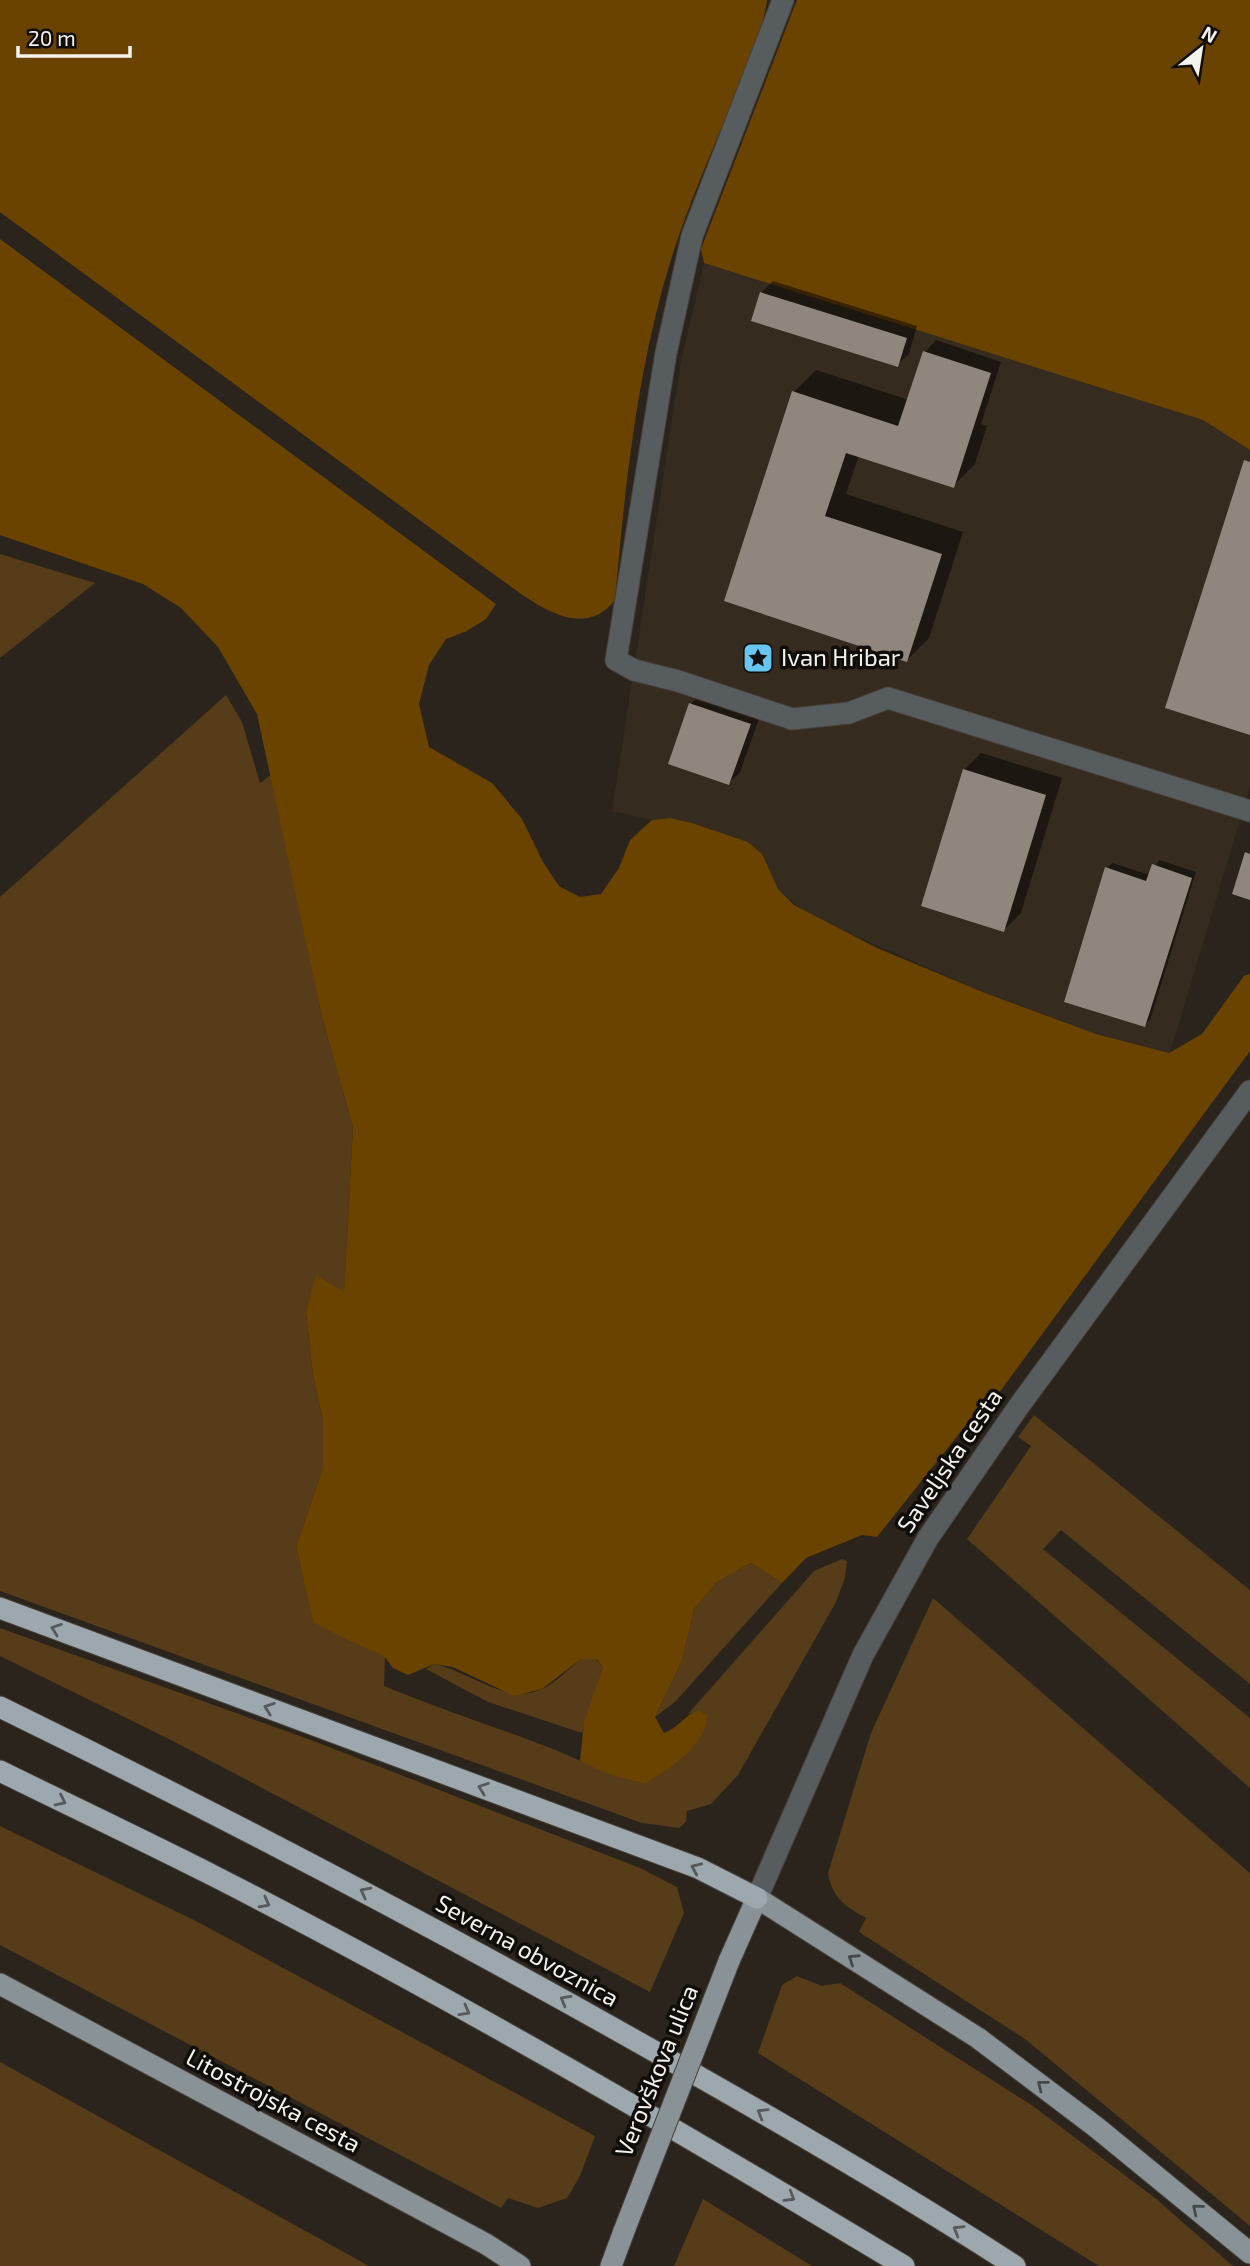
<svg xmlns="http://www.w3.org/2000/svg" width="1250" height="2266" viewBox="0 0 1250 2266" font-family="'Exo 2',sans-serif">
<rect width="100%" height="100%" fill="#2a241c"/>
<path fill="#362b1f" d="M 704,263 L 1203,420 L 1250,450 L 1250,787 L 1170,1053 L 1096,1034 L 985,993 L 808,915 L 778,889 L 762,854 L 748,842 L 692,823 L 670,818 L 651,820 L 612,811 L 681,361 Z"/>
<g fill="#563c18">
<path d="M 0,554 L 95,583 L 0,658 Z"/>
<path d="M 226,695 L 242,722 L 260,783 L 272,774 L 322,1017 L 353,1127 L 344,1293 L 306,1313 L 313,1375 L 323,1420 L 323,1468 L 296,1546 L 313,1621 L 349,1641 L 385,1656 L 384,1686 C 433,1706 483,1723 532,1741 C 571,1755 605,1774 644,1784 L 698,1710 L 688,1714 L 814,1571 L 842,1559 L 847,1561 L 845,1578 L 836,1602 L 738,1775 L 711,1804 L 687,1811 L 686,1822 L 679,1828 L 642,1823 L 0,1591 L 0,897 Z"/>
<path d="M 1034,1415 L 1250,1590 L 1250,1684 L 1061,1530 L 1043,1549 L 1250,1718 L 1250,1788 L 967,1539 L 1031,1446 L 1018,1437 Z"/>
<path d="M 751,1563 L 782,1583 L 675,1702 L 655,1717 L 682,1661 L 694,1609 L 717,1582 Z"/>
<path d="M 933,1598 L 1250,1873 L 1250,2226 L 1025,2039 L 859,1932 L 866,1918 C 845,1906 832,1898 828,1873 L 871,1733 Z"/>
<path d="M 0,1628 L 311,1740 L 640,1868 L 677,1887 L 684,1913 L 650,1992 L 169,1739 L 0,1656 Z"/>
<path d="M 581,1659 L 595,1659 L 603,1667 L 582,1733 L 488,1702 L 426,1669 L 434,1664 C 469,1671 507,1706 542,1689 C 556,1683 569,1668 581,1659 Z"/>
<path d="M 0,1826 L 196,1921 L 595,2136 L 580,2176 L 567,2198 L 538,2208 L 508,2198 L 501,2208 L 0,1945 Z"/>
<path d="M 797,1976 L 822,1986 L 840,1983 L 1033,2106 L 1155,2198 L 1233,2266 L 1099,2266 L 758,2053 L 782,1985 Z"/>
<path d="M 0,2062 L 369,2266 L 0,2266 Z"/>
<path d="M 703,2199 L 812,2266 L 674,2266 Z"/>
</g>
<g fill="#6b4301">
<path d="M 0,0 L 767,0 C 763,29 750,58 739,86 C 720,132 700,177 683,224 C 640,342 626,475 615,600 C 578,648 520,591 485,568 L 0,212 Z"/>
<path d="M 797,0 L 1250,0 L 1250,450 L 1203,420 L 704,263 L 701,249 Z"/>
<path d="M 0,239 L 496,604 L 486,619 L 467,631 L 446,639 L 429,665 L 419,704 L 429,747 L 492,783 L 522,819 L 543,862 L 559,886 L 580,897 L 601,894 L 619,868 L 630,840 L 652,820 L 670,818 L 692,823 L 748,842 L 762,854 L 778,889 L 794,905 L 877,948 L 985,993 L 1096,1034 L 1169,1053 L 1202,1034 L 1244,976 L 1250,974 L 1250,1051 L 996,1397 L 966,1425 L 877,1537 L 862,1535 L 806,1558 L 782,1583 L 751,1563 L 717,1582 L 694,1609 L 682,1661 L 655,1717 L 664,1733 C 679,1728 684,1715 698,1710 L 707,1716 C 705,1747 669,1769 644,1784 L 608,1774 L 580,1761 L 584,1722 L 603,1667 L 596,1659 L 581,1659 L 542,1689 L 514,1696 L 453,1667 L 434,1664 L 408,1675 L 393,1668 L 384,1656 L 349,1641 L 313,1622 L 296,1546 L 323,1468 L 323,1420 L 313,1375 L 306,1313 L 316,1275 L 344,1292 L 353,1127 L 322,1017 L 257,714 L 218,647 L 181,608 L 143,584 L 0,535 Z"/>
</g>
<g fill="#0007">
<path d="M 773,281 L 917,326 L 909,354 L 897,365 L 761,293 Z"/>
<path d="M 936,340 L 1001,362 L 981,424 L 987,426 L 975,464 L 953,486 L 859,455 L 846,494 L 963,532 L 929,638 L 907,660 L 726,600 L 794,392 L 816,370 L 909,400 L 925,352 Z"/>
<path d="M 702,693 L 761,713 L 740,772 L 729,783 L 691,704 Z"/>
<path d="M 981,753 L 1062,778 L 1021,913 L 1004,930 L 964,770 Z"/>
<path d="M 1159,860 L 1196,872 L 1150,1020 L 1145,1025 L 1107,868 L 1112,863 L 1150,875 Z"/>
</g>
<g fill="#8f877e">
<path d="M 760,292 L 907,338 L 898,367 L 751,321 Z"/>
<path d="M 923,351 L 991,373 L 954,488 L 846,453 L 825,516 L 942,554 L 907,662 L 724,601 L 792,391 L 898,426 Z"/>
<path d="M 1244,460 L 1250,462 L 1250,735 L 1165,708 Z"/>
<path d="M 689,703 L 751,724 L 729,785 L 668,764 Z"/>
<path d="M 963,769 L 1046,795 L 1004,932 L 921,906 Z"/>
<path d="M 1245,852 L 1250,854 L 1250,900 L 1232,894 Z"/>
<path d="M 1152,864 L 1192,878 L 1145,1027 L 1064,1002 L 1105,867 L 1146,881 Z"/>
</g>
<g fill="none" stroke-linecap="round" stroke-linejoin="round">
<g stroke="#474139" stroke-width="23">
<g id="minor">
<path d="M 783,0 L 692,236 L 666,353 L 616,660 L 634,670 L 678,681 L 792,719 L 849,713 L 888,698 L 1250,811"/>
<path d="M 757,1898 L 863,1655 L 928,1538 L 1019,1406 L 1250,1091"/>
</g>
</g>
<g stroke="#474139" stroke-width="23">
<g id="major">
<path d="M 729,1961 L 757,1898 L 978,2038 L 1096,2127 L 1250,2253"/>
<path d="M 0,1984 L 486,2244 L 520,2266"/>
<path d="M 611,2266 L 624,2231"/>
</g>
</g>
<g stroke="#474139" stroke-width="23">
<g id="highway">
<path d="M 0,1608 L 698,1868 L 757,1898"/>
<path d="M 0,1707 C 229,1819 454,1937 675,2063 C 790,2128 904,2194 1015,2266"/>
<path d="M 0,1771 C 71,1806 143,1840 214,1876 C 449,1996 678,2130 904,2266"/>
</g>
</g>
<use href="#minor" stroke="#575c5e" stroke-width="21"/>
<use href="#major" stroke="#889297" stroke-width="21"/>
<use href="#highway" stroke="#9ca8ae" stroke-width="21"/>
<g stroke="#474139" stroke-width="23" stroke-linecap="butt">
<path id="major-bridge" d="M 624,2231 L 729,1961"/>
</g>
<use href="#major-bridge" stroke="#889297" stroke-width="21"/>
</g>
<defs><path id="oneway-chevron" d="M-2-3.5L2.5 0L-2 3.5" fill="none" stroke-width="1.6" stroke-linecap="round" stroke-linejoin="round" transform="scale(1.75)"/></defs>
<g stroke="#565a5c">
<use href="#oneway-chevron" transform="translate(56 1629) rotate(-160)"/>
<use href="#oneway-chevron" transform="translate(269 1708) rotate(-160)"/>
<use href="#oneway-chevron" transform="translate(483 1788) rotate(-160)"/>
<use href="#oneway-chevron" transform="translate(61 1801) rotate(26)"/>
<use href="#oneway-chevron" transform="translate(696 1868) rotate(-156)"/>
<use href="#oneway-chevron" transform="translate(365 1892) rotate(-152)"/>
<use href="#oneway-chevron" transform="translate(265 1903) rotate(28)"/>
<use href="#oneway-chevron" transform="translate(565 2000) rotate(-150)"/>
<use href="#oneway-chevron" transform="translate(465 2011) rotate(29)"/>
<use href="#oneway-chevron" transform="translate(762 2113) rotate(-149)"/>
<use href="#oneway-chevron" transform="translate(790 2197) rotate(31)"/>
<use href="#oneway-chevron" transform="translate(958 2230) rotate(-149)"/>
</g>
<g stroke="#464949">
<use href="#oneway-chevron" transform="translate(853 1959) rotate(-147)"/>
<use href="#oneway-chevron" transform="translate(1042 2085) rotate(-142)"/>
<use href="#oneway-chevron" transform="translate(1197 2209) rotate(-141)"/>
</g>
<defs>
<g id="sight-square" transform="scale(1.575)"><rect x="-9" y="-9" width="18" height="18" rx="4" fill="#68c4f0" stroke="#100d0a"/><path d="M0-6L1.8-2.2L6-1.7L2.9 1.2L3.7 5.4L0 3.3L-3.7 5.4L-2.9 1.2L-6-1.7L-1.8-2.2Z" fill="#111"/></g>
</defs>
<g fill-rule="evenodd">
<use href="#sight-square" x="758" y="658"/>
</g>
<g text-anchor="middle" stroke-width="7" stroke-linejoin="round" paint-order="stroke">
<g font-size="24" fill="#f6f2ed" stroke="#100d0a" text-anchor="start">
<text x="781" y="666">Ivan Hribar</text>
</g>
<g font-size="24" fill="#f6f2ed" stroke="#100d0a">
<text transform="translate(950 1461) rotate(-56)" y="8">Saveljska cesta</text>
<text transform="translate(527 1951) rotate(29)" y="8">Severna obvoznica</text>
<text transform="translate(657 2071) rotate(-68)" y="8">Verovškova ulica</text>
<text transform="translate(273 2101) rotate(28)" y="8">Litostrojska cesta</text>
</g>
</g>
<g transform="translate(1201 49) rotate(30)" stroke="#100d0a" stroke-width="5" paint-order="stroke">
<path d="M0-5L12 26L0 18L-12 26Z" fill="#f6f2ed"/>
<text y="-10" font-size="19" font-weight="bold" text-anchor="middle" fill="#f6f2ed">N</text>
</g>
<path d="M18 46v10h112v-10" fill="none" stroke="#f6f2ed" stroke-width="3.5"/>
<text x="28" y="46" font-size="21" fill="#f6f2ed" stroke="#100d0a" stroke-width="5" paint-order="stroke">20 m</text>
</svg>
